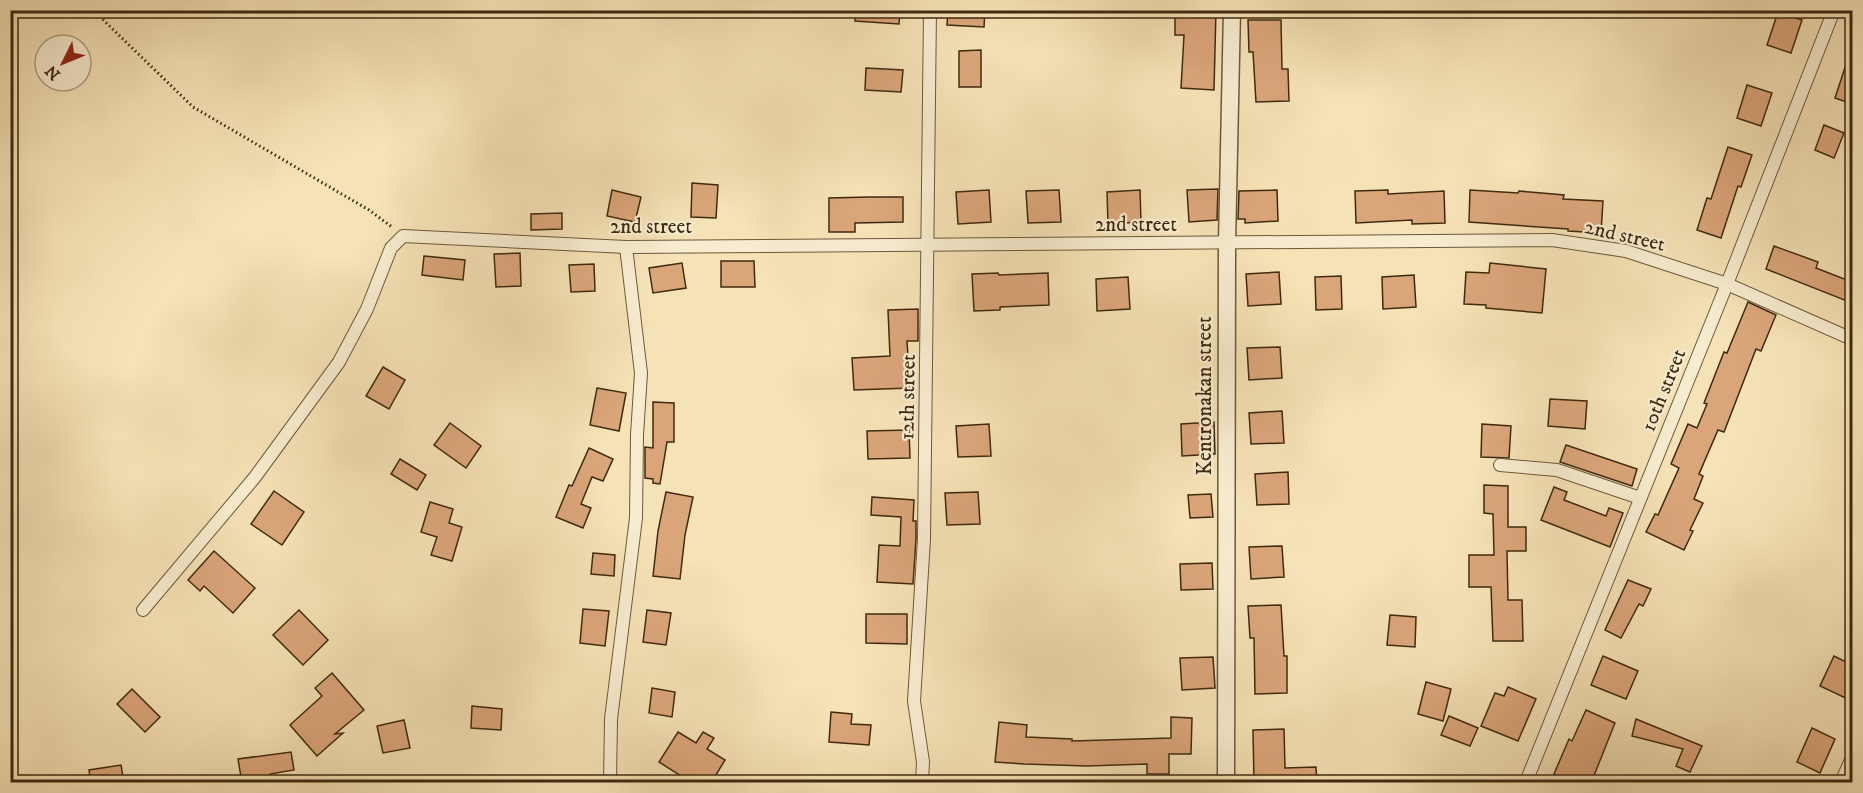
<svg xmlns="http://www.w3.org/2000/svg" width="1863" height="793" viewBox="0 0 1863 793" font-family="'IM FELL DW Pica',serif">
<rect width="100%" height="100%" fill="#f5e2b6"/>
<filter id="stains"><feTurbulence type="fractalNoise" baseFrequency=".00333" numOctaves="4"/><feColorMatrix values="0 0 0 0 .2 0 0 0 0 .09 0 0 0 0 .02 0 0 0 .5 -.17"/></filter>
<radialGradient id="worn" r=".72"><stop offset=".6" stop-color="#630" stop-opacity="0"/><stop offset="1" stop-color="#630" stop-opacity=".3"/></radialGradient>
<g fill="#dba57a" stroke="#3f2a10" stroke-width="1.5">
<path d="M 855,10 L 900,10 L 899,24 L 855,21 Z"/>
<path d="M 948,10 L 985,10 L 984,27 L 947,25 Z"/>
<path d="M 1175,10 L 1216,10 L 1214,90 L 1181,88 L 1184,35 L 1175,35 Z"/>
<path d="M 1778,12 L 1802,20 L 1791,53 L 1767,45 Z"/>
<path d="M 1248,20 L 1281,20 L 1282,69 L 1288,69 L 1289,101 L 1256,102 L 1253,52 L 1249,52 Z"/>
<path d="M 981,50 L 981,87 L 959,87 L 959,51 Z"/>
<path d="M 1850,52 L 1852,52 L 1852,104 L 1835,98 Z"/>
<path d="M 866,68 L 903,70 L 901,92 L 865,90 Z"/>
<path d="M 1747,85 L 1772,93 L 1761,126 L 1737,118 Z"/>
<path d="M 1824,125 L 1844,133 L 1834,158 L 1815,150 Z"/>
<path d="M 1728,147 L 1752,155 L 1741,187 L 1738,186 L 1721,238 L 1697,230 L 1707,198 L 1711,199 Z"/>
<path d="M 692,183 L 718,185 L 716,218 L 691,217 Z"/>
<path d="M 1218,189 L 1217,220 L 1189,222 L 1187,190 Z"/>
<path d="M 612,190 L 641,197 L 635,222 L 607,216 Z"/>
<path d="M 989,190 L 991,222 L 958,224 L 956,192 Z"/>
<path d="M 1059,190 L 1061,222 L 1028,223 L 1026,191 Z"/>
<path d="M 1140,190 L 1141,222 L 1108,224 L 1107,192 Z"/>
<path d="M 1277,190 L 1278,221 L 1245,223 L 1245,219 L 1238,219 L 1239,191 Z"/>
<path d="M 1388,190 L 1388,194 L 1444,191 L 1445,223 L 1412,224 L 1412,220 L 1356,223 L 1355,191 Z"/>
<path d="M 1470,190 L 1518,193 L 1519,191 L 1564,195 L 1563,199 L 1603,201 L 1601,233 L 1568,231 L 1568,229 L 1469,222 Z"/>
<path d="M 869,197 L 903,197 L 903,222 L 855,223 L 855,232 L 829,232 L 829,198 Z"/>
<path d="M 562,213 L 562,229 L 531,230 L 531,214 Z"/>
<path d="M 1774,246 L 1818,262 L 1816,268 L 1852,282 L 1852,303 L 1766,269 Z"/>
<path d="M 520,253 L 521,286 L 496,287 L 494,254 Z"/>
<path d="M 424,256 L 465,260 L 463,280 L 422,275 Z"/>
<path d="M 721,261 L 754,261 L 755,287 L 721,287 Z"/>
<path d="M 682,263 L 686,288 L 653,293 L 649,268 Z"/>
<path d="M 1490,263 L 1546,269 L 1542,313 L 1486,308 L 1486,305 L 1464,304 L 1466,272 L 1489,273 Z"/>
<path d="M 594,264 L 595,291 L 571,292 L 569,265 Z"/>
<path d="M 1279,272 L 1281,304 L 1248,306 L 1246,274 Z"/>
<path d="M 998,273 L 999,275 L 1048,273 L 1049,305 L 1000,307 L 1000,310 L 974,311 L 972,274 Z"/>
<path d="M 1414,275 L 1416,307 L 1383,309 L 1382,277 Z"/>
<path d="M 1341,276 L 1342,309 L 1316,310 L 1315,277 Z"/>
<path d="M 1128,277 L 1130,309 L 1097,311 L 1096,279 Z"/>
<path d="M 1748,302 L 1776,315 L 1761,351 L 1756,349 L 1724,432 L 1718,430 L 1699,474 L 1703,476 L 1694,499 L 1703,503 L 1690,530 L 1693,531 L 1684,550 L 1646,532 L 1655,514 L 1658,515 L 1679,468 L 1671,464 L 1688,424 L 1697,428 L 1707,404 L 1704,403 L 1724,352 L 1727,353 Z"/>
<path d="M 918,309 L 918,341 L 907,341 L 910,388 L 854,390 L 852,358 L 890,356 L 888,310 Z"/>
<path d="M 1280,347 L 1282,378 L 1249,380 L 1247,348 Z"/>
<path d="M 383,367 L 405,380 L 389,409 L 366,396 Z"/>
<path d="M 597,388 L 626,393 L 619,431 L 590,425 Z"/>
<path d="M 1550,399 L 1587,401 L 1585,429 L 1548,426 Z"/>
<path d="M 653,402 L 674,403 L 674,442 L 667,442 L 660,484 L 653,483 L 653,479 L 645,478 L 645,447 L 653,448 Z"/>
<path d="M 1282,411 L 1284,443 L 1251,444 L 1249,413 Z"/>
<path d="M 1214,422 L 1215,454 L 1182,456 L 1181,424 Z"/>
<path d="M 450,423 L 481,446 L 466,468 L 434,445 Z"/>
<path d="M 989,424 L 991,456 L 958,457 L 956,426 Z"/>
<path d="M 1482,424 L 1511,426 L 1509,458 L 1481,457 Z"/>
<path d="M 909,430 L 910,458 L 868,459 L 867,431 Z"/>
<path d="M 1566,445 L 1637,469 L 1632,486 L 1560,462 Z"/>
<path d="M 589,448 L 613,459 L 603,481 L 592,477 L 581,504 L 591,508 L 583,528 L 556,517 L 569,485 L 572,486 Z"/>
<path d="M 400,459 L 426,475 L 417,490 L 391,474 Z"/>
<path d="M 1288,472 L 1289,504 L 1257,505 L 1255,474 Z"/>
<path d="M 1484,485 L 1508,486 L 1508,527 L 1526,527 L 1526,551 L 1507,551 L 1508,600 L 1522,600 L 1523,641 L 1493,641 L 1491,587 L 1469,587 L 1469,555 L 1494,555 L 1493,514 L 1484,513 Z"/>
<path d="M 1554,487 L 1567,492 L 1564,500 L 1606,516 L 1609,508 L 1623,513 L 1610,547 L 1541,520 Z"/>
<path d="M 274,491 L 304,512 L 282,545 L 251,524 Z"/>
<path d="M 666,492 L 693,497 L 685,535 L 680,579 L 653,576 L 658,531 Z"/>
<path d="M 978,492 L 980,524 L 947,525 L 945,493 Z"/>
<path d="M 1211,494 L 1213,517 L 1190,518 L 1188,495 Z"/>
<path d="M 872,497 L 914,500 L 913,521 L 916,521 L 916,539 L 913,584 L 877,582 L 879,545 L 900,546 L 901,517 L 871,515 Z"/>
<path d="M 430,502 L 453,509 L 449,523 L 462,527 L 452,561 L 431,555 L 437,537 L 421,532 Z"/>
<path d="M 1282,546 L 1284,577 L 1251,579 L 1249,547 Z"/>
<path d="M 214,551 L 255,588 L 233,613 L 204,586 L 200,591 L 188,580 Z"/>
<path d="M 593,553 L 615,555 L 614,576 L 591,574 Z"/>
<path d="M 1212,563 L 1213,589 L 1181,590 L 1180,564 Z"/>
<path d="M 1628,580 L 1651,589 L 1643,606 L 1639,604 L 1621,638 L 1605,630 Z"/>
<path d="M 1281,605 L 1284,656 L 1287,656 L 1287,693 L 1255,694 L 1254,638 L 1250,638 L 1248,606 Z"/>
<path d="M 583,609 L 609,611 L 605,646 L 580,643 Z"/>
<path d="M 299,610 L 328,640 L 303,665 L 273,635 Z"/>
<path d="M 647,610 L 671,613 L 666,645 L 643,642 Z"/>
<path d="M 866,614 L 907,614 L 907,644 L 866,643 Z"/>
<path d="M 1390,615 L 1416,617 L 1415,647 L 1387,645 Z"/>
<path d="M 1603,656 L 1638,671 L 1626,699 L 1591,685 Z"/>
<path d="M 1834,656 L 1852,665 L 1852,701 L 1820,686 Z"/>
<path d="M 1213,657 L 1215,688 L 1182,690 L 1180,658 Z"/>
<path d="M 332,673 L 364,710 L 335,734 L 343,733 L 317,756 L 290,725 L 322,696 L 315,688 Z"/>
<path d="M 1426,682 L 1451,689 L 1443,721 L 1418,714 Z"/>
<path d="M 1508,687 L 1536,699 L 1518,741 L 1481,726 L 1495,693 L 1504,696 Z"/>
<path d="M 652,688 L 675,692 L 672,717 L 649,713 Z"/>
<path d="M 132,689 L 160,717 L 145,732 L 117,704 Z"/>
<path d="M 472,706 L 502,709 L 501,730 L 471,728 Z"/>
<path d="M 1586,710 L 1615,723 L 1591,783 L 1572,783 L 1554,774 L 1569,739 L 1572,741 Z"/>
<path d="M 831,712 L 852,714 L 851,724 L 871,725 L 869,745 L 829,742 Z"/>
<path d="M 1449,716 L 1478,728 L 1470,746 L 1441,735 Z"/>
<path d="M 1171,717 L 1192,718 L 1191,754 L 1169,754 L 1169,774 L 1147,774 L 1147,764 L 1087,766 L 1024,764 L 995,762 L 999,722 L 1027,725 L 1026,737 L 1072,739 L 1072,741 L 1171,738 Z"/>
<path d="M 1636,719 L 1702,746 L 1690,772 L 1676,766 L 1683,749 L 1632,736 Z"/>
<path d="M 404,720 L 410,748 L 383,753 L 377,726 Z"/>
<path d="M 1812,728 L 1835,739 L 1820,773 L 1797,762 Z"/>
<path d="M 1284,729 L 1285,768 L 1316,767 L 1317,783 L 1254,783 L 1253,730 Z"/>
<path d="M 678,732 L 696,743 L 703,732 L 714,738 L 707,749 L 725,760 L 711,783 L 692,783 L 659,762 Z"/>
<path d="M 291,752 L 294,770 L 270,774 L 271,783 L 242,783 L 238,759 Z"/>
<path d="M 121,765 L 124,783 L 91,783 L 89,770 Z"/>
</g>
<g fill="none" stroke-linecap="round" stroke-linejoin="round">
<g stroke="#6c583a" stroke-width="14">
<g id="minor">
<path d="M 1500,465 L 1557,470 L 1640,498"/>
<path d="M 143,610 L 255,477 L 339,362 L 367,309 L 391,248 L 403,236 L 626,247 L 1552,240 L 1626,251 L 1727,284 L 1852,339"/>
<path d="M 610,782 L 611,719 L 636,518 L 637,435 L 641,373 L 626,247"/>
<path d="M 922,782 L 923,762 L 914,701 L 924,539 L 930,10"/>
<path d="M 1526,782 L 1727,284 L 1834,10"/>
<path d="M 1841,782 L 1852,758"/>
</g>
</g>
<g stroke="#6c583a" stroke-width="19">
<path id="tertiary" d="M 1226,782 L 1227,243 L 1232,10"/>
</g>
<path stroke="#3f2a10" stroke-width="3" stroke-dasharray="1.5 3" stroke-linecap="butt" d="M 93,10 L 193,107 L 369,210 L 392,227"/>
<use href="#minor" stroke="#f8ecd0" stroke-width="12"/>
<use href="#tertiary" stroke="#f8ecd0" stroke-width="16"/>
</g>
<g text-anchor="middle" stroke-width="4.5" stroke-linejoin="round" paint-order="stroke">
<g font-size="21" fill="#3f2a10" stroke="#f8ecd0">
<text x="1136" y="231">2nd street</text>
<text x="651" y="233">2nd street</text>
<text transform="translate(1625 235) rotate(13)" y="7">2nd street</text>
<text transform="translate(1663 390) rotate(-68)" y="7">10th street</text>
<text transform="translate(1204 396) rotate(-90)" y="7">Kentronakan street</text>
<text transform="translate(907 397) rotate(-89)" y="7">12th street</text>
</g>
</g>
<rect width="1863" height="793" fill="none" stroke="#f5e2b6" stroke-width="36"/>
<rect x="12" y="12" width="1839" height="769" fill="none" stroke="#3f2a10" stroke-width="3"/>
<rect x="18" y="18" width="1827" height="757" fill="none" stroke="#3f2a10" stroke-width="1.5"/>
<g transform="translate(63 63) rotate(227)"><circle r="28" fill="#f8ecd0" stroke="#ae9e83" stroke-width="1.5"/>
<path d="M0-4.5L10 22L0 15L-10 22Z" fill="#8f2418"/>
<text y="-9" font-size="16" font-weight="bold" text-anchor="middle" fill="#3f2a10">N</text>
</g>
<rect width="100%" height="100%" filter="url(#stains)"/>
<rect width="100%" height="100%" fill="url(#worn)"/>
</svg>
